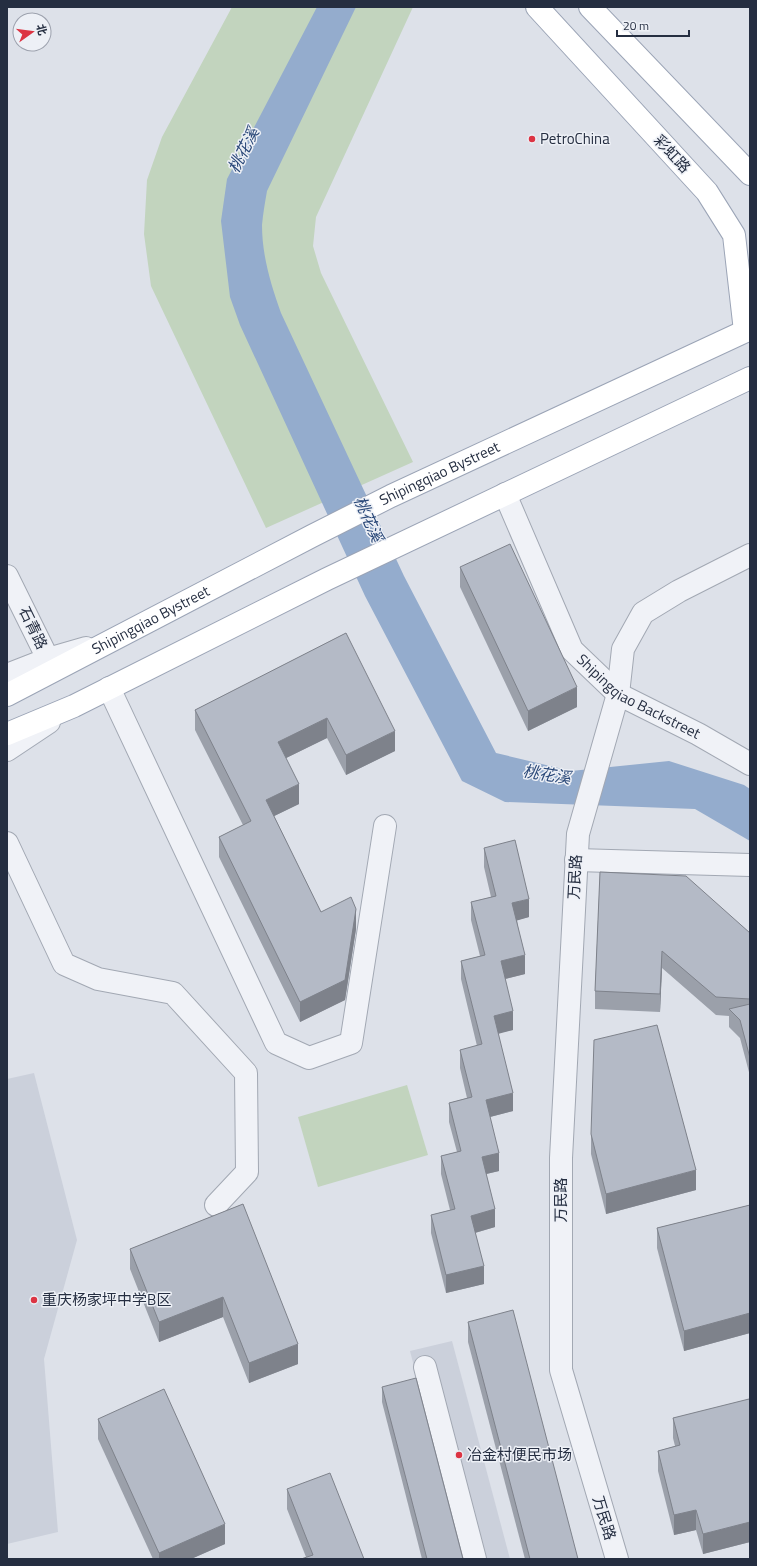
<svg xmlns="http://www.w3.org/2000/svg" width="757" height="1566" viewBox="0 0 757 1566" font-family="'Titillium Web','Noto Sans SC',sans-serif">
<rect width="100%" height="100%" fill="#dde1e9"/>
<g fill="#cbd0db">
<path d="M 34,1073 L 77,1240 L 44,1359 L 58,1532 L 7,1544 L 7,1079 Z"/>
<path d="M 452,1341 L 510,1559 L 464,1559 L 410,1351 Z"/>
</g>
<g fill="#c2d4be">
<path d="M 232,7 L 413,7 L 316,217 L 313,246 L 321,273 L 413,462 L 266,528 L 151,286 L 144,234 L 147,180 L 162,137 Z"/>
<path d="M 407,1085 L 428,1155 L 318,1187 L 298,1117 Z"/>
</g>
<path fill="#94accd" d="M 317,7 L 356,7 L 267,191 C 265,202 263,214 262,225 C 262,256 271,285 281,313 L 404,576 L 496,753 L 571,771 L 669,761 L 744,785 L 750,789 L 750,841 L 695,809 L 505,802 L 462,781 L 365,596 L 240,325 L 230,297 L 221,221 L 227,179 Z"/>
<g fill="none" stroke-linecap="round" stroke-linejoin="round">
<g stroke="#a2a8b3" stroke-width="24">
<g id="minor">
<path id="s1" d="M 505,494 L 572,650 L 618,694 L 698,734 L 750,764"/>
<path d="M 7,576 L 48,659"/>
<path d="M 7,675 L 48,659 L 86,648"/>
<path d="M 109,688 L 276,1043 L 309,1058 L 351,1043 L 385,826"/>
<path d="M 7,750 L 49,722"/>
<path d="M 7,843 L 64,964 L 98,979 L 173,993 L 246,1073 L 247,1172 L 216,1205"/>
<path d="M 576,860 L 750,865"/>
<path d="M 425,1367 L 475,1559"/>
<path d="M 617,1559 L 561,1370 L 561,1158 L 578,834 L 618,694 L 623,649 L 643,613 L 679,591 L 750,555"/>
</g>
</g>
<g stroke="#9ba4b6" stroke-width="24">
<g id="major">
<path d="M 537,7 L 707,192 L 734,235 L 745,331"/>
<path d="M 590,7 L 750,174"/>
<path id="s2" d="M 7,695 L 312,536 L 391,496 L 750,329"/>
<path d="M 7,734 L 74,706 L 327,579 L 750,378"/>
</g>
</g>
<use href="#minor" stroke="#f0f2f7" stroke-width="22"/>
<use href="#major" stroke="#fff" stroke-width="22"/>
</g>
<g fill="#9ba0aa">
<path d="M 460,567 L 577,707 L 528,731 L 460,587 Z"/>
<path d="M 346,633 L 395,751 L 346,775 L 327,738 L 286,758 L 299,804 L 274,816 L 321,912 L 356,929 L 345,1000 L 300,1022 L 219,857 L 219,837 L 243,825 L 195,730 L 195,710 Z"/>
<path d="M 484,848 L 529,917 L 517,920 L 525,974 L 505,979 L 513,1030 L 498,1033 L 513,1111 L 490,1117 L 499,1171 L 486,1174 L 495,1227 L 475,1233 L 484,1284 L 446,1293 L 431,1233 L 431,1215 L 450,1210 L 441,1174 L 441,1156 L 457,1152 L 449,1122 L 449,1103 L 467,1098 L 460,1068 L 460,1050 L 477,1046 L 461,979 L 461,961 L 480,956 L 471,920 L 471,902 L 491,897 L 484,867 Z"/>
<path d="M 600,872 L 750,933 L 750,1076 L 740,1038 L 729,1027 L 729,1016 L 716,1015 L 662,968 L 660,1012 L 595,1009 L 595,991 Z"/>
<path d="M 591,1134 L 696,1190 L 606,1214 L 591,1154 Z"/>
<path d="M 243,1204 L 298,1364 L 249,1383 L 223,1317 L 159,1342 L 130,1269 L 130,1249 Z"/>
<path d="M 750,1205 L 750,1333 L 684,1351 L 657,1248 L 657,1228 Z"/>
<path d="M 468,1322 L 578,1559 L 525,1559 L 468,1342 Z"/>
<path d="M 382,1387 L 463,1559 L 422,1559 L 382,1402 Z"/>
<path d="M 750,1401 L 750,1542 L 703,1554 L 696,1530 L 674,1535 L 658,1471 L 658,1451 L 675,1446 L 673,1438 L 673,1418 Z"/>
<path d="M 98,1419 L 225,1544 L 191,1559 L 153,1559 L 98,1439 Z"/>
<path d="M 287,1489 L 364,1559 L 306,1557 L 287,1509 Z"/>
</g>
<g fill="#7e828b">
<path d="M 577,687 L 577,707 L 528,731 L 528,711 Z"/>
<path d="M 327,718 L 327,738 L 278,762 L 278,742 Z"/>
<path d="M 395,731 L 395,751 L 346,775 L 346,755 Z"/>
<path d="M 299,784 L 299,804 L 266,820 L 266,800 Z"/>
<path d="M 529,899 L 529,917 L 512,922 L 512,903 Z"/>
<path d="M 356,909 L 356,929 L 345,1000 L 300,1022 L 300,1002 Z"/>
<path d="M 662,951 L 662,968 L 660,1012 L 660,994 Z"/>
<path d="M 525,955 L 525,974 L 501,980 L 501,961 Z"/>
<path d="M 513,1011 L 513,1030 L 494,1035 L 494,1016 Z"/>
<path d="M 513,1093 L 513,1111 L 486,1118 L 486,1100 Z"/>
<path d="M 499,1153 L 499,1171 L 482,1175 L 482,1157 Z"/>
<path d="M 696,1170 L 696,1190 L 606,1214 L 606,1194 Z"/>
<path d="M 495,1209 L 495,1227 L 471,1234 L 471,1216 Z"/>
<path d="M 484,1266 L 484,1284 L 446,1293 L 446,1275 Z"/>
<path d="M 223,1297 L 223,1317 L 159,1342 L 159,1322 Z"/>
<path d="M 750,1313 L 750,1333 L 684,1351 L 684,1331 Z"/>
<path d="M 298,1344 L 298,1364 L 249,1383 L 249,1363 Z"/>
<path d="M 696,1510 L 696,1530 L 674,1535 L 674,1515 Z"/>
<path d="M 750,1522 L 750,1542 L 703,1554 L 703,1534 Z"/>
<path d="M 225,1524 L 225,1544 L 191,1559 L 159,1559 L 159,1553 Z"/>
</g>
<g fill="#b4bac6" stroke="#7e828b">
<path d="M 510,544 L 577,687 L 528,711 L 460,567 Z"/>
<path d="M 346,633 L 395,731 L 346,755 L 327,718 L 278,742 L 299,784 L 266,800 L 321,912 L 351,897 L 356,909 L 345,980 L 300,1002 L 219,837 L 251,821 L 195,710 Z"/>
<path d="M 515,840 L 529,899 L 512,903 L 525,955 L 501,961 L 513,1011 L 494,1016 L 513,1093 L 486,1100 L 499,1153 L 482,1157 L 495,1209 L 471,1216 L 484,1266 L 446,1275 L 431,1215 L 455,1209 L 441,1156 L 461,1151 L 449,1103 L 472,1097 L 460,1050 L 482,1044 L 461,961 L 485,955 L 471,902 L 496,896 L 484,848 Z"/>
<path d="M 600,872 L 686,876 L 750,933 L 750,999 L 716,997 L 662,951 L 660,994 L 595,991 Z"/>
<path d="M 750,1004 L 750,1058 L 740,1020 L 729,1009 Z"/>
<path d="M 657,1025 L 696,1170 L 606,1194 L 591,1134 L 594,1040 Z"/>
<path d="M 243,1204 L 298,1344 L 249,1363 L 223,1297 L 159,1322 L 130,1249 Z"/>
<path d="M 750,1205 L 750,1313 L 684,1331 L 657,1228 Z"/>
<path d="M 513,1310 L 578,1559 L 530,1559 L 468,1322 Z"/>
<path d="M 416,1378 L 463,1559 L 427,1559 L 382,1387 Z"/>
<path d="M 164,1389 L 225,1524 L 159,1553 L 98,1419 Z"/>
<path d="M 749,1399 L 750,1401 L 750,1522 L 703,1534 L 696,1510 L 674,1515 L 658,1451 L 680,1445 L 673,1418 Z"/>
<path d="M 330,1473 L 364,1559 L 301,1559 L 313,1555 L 287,1489 Z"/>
</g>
<g fill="#dc3443" stroke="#edf0f6" stroke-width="1.5">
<circle cx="532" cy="139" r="4"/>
<circle cx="34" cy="1300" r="4"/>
<circle cx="459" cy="1455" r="4"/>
</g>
<g text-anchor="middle" stroke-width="3" stroke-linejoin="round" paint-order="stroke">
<g font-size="15" fill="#252e41" stroke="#edf0f6" text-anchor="start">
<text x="540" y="144">PetroChina</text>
<text x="42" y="1305">重庆杨家坪中学B区</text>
<text x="467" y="1460">冶金村便民市场</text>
</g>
<g font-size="15" fill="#252e41" stroke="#edf0f6">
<text transform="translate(672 154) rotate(47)" y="5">彩虹路</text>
<text dy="5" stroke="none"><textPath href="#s2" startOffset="486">Shipingqiao Bystreet</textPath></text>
<text dy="5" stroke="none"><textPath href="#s2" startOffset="162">Shipingqiao Bystreet</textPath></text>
<text transform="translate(33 628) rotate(64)" y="5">石青路</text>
<text dy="5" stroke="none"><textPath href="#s1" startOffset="252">Shipingqiao Backstreet</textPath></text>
<text transform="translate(575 877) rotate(-87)" y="5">万民路</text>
<text transform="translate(561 1200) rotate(-90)" y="5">万民路</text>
<text transform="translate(604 1518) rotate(73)" y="5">万民路</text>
</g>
<g font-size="16" font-style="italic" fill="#2b4979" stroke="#edf0f6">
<text transform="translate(243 150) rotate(-63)" y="6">桃花溪</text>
<text transform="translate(369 519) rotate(66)" y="6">桃花溪</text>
<text transform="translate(547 774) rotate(9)" y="6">桃花溪</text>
</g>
</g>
<rect width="757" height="1566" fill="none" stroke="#252e41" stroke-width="16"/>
<g transform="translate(32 32) rotate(76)"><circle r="19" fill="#edf0f6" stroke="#9da2ae"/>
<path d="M0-3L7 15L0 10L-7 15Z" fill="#dc3443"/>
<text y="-6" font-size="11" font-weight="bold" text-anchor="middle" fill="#252e41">北</text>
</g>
<path d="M617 30v6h72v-6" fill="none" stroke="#252e41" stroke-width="2"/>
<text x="623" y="30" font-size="12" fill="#252e41" stroke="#edf0f6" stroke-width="3" paint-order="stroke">20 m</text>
</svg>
